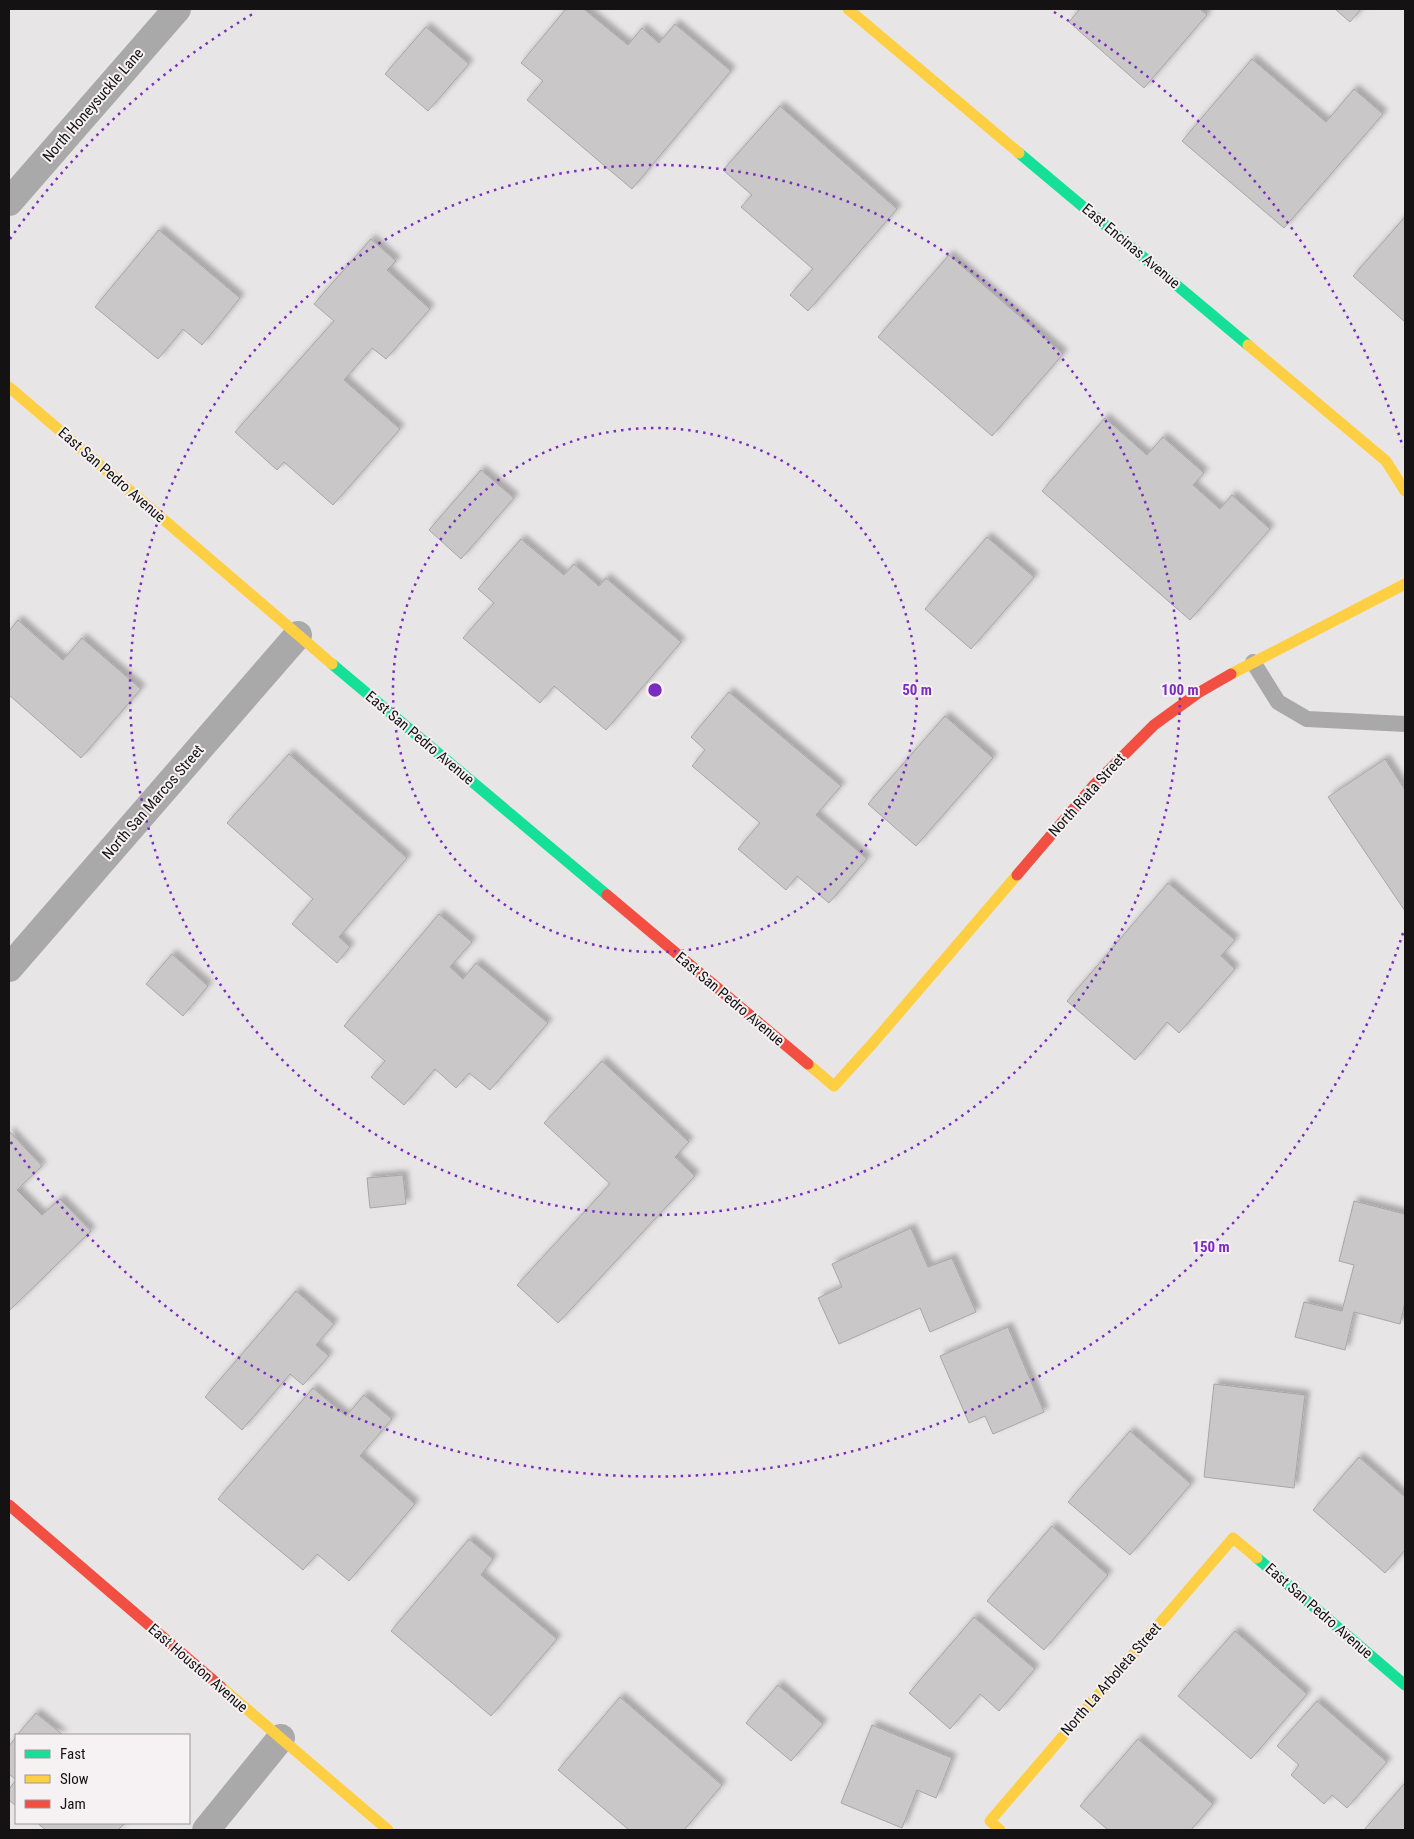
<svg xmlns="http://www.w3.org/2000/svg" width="1414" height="1839" viewBox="0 0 1414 1839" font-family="'Roboto Condensed',sans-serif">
<defs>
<filter id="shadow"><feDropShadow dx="4.5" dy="-4.5" stdDeviation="2.5" flood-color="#0004"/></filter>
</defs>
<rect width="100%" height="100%" fill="#e8e5e6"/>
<g fill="#c9c7c7" stroke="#a8a6a6" filter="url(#shadow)">
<path d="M 566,9 L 584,9 L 628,45 L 642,28 L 659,43 L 675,24 L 731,71 L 632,189 L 527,100 L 543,81 L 521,63 Z"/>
<path d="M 1077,9 L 1200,9 L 1207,15 L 1144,88 L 1069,22 L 1079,10 Z"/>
<path d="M 1335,9 L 1361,9 L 1350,22 Z"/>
<path d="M 426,27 L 469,64 L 428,111 L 385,74 Z"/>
<path d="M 1252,59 L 1326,122 L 1354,89 L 1383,114 L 1284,228 L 1182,141 Z"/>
<path d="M 780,106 L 897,209 L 808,311 L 790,295 L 813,269 L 741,207 L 752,195 L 723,170 Z"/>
<path d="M 1405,217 L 1405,322 L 1353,276 Z"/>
<path d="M 159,230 L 240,298 L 202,345 L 183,329 L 158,359 L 95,307 Z"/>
<path d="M 371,239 L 396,261 L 387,270 L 430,309 L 386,359 L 372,348 L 344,380 L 400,429 L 333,505 L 284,462 L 277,470 L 235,432 L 334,321 L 314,304 Z"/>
<path d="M 949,255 L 1063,354 L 992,436 L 878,337 Z"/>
<path d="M 1105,418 L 1147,455 L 1163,437 L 1204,473 L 1193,485 L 1220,509 L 1232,495 L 1270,529 L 1190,620 L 1042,491 Z"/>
<path d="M 481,470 L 514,498 L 461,559 L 429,530 Z"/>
<path d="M 987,537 L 1034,577 L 971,649 L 925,609 Z"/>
<path d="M 521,539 L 564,575 L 574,564 L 599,586 L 606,578 L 681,642 L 606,730 L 554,686 L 540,703 L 463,638 L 494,603 L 478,589 Z"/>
<path d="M 18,620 L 63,660 L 82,638 L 141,689 L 81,758 L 9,695 L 9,631 Z"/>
<path d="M 729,692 L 841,786 L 816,815 L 867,859 L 829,903 L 797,876 L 786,890 L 738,849 L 760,823 L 692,766 L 705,750 L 691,737 Z"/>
<path d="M 945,716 L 993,758 L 916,846 L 868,804 Z"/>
<path d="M 289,754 L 407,858 L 339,937 L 350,947 L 337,963 L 292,924 L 313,899 L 227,823 Z"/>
<path d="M 1385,759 L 1405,790 L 1405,911 L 1328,797 Z"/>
<path d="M 1168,883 L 1235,940 L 1221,956 L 1235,969 L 1179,1033 L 1167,1022 L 1135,1060 L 1067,1001 Z"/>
<path d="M 439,914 L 472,942 L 450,967 L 463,979 L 476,963 L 548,1023 L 490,1090 L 469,1073 L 456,1088 L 435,1069 L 404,1105 L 371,1077 L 385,1061 L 344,1026 Z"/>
<path d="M 172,954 L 208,986 L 183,1016 L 146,984 Z"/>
<path d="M 602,1061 L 689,1142 L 675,1157 L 695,1176 L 558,1323 L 517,1285 L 610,1184 L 544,1123 Z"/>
<path d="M 9,1131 L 42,1166 L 17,1190 L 42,1215 L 60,1199 L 91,1231 L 9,1311 Z"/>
<path d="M 403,1175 L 406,1204 L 370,1208 L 367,1178 Z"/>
<path d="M 1354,1201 L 1405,1214 L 1405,1302 L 1400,1324 L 1354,1312 L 1345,1350 L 1295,1337 L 1304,1302 L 1342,1311 L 1354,1265 L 1339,1261 Z"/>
<path d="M 911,1228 L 928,1267 L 952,1258 L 976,1312 L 930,1332 L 920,1308 L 839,1344 L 818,1298 L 842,1287 L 832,1264 Z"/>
<path d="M 296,1291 L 334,1324 L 316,1345 L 329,1356 L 303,1385 L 290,1374 L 242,1430 L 205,1397 Z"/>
<path d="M 1008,1327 L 1044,1412 L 993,1434 L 985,1416 L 969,1423 L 940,1356 Z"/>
<path d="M 1214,1384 L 1305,1395 L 1294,1488 L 1204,1477 Z"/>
<path d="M 313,1388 L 346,1416 L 364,1395 L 392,1419 L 360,1456 L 415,1504 L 349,1581 L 317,1554 L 303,1570 L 218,1499 Z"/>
<path d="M 1130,1431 L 1191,1484 L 1130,1555 L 1068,1502 Z"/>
<path d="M 1359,1457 L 1405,1497 L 1405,1550 L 1385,1573 L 1313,1510 Z"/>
<path d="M 1052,1526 L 1108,1575 L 1044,1650 L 987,1601 Z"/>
<path d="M 469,1539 L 493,1559 L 481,1575 L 557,1639 L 491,1716 L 391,1631 Z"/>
<path d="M 974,1617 L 1035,1669 L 999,1711 L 980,1694 L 950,1729 L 909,1693 Z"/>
<path d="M 1235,1631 L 1307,1694 L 1251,1759 L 1178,1696 Z"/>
<path d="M 778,1685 L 823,1724 L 791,1761 L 746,1723 Z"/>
<path d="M 620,1697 L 722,1785 L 684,1830 L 629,1830 L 558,1770 Z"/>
<path d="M 1317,1701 L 1387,1762 L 1347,1808 L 1332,1795 L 1324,1804 L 1291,1775 L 1299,1765 L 1277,1746 Z"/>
<path d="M 36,1713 L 63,1735 L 17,1735 Z"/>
<path d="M 872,1725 L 952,1758 L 936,1798 L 917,1790 L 902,1828 L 841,1803 Z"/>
<path d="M 16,1737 L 16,1780 L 9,1774 L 9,1746 Z"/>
<path d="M 1138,1739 L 1213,1804 L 1191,1830 L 1108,1830 L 1080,1806 Z"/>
<path d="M 16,1780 L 16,1806 L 9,1800 L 9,1789 Z"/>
<path d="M 1405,1783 L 1405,1830 L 1364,1830 Z"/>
<path d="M 37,1823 L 125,1823 L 118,1830 L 46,1830 Z"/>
</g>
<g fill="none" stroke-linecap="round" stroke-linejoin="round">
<path stroke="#a9a9a9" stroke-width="16" d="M 1253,662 L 1278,702 L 1307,719 L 1405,724"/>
<g stroke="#a9a9a9" stroke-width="28">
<path d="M 9,202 L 177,9"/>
<path d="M 9,968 L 298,635"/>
<path d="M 206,1830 L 281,1738"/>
</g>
<g stroke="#16e098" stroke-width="11">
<path d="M 1019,153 L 1248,345"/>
<path d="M 332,664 L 607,895"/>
<path d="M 1257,1558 L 1405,1685"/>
</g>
<g stroke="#ffcf43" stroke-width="11">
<path d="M 848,9 L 1019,153"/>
<path d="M 1248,345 L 1386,461 L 1405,491"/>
<path d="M 9,387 L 332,664"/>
<path d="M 1231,674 L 1405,584"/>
<path d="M 808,1064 L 834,1086 L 873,1043 L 1017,875"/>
<path d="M 221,1687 L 388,1830"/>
<path d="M 1000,1830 L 990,1821 L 1233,1538 L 1257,1558"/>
</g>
<g stroke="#f24e42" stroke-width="11">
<path d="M 1017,875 L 1093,786 L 1154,725 L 1198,693 L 1231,674"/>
<path d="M 607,895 L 808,1064"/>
<path d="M 9,1505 L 221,1687"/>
</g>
</g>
<g fill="none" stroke="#7b2cbf" stroke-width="2.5" stroke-dasharray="2.5 5">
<circle cx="655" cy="690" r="262"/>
<circle cx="655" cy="690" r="525"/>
<path d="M1403 933A787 787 0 0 1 10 1141M10 239A787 787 0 0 1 256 12M1054 12A787 787 0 0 1 1403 447"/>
</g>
<g text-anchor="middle" stroke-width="4" stroke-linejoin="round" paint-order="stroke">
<g font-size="15" fill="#141212" stroke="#f6f1f2">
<text transform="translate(93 105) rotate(-49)" y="5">North Honeysuckle Lane</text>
<text transform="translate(1131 246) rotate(40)" y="5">East Encinas Avenue</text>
<text transform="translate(112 475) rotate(41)" y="5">East San Pedro Avenue</text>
<text transform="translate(420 738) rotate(40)" y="5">East San Pedro Avenue</text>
<text transform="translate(1087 795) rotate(-48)" y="5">North Riata Street</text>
<text transform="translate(153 802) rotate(-49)" y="5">North San Marcos Street</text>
<text transform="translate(730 999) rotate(40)" y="5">East San Pedro Avenue</text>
<text transform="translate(1319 1611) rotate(41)" y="5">East San Pedro Avenue</text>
<text transform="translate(198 1668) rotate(41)" y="5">East Houston Avenue</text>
<text transform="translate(1111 1679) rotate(-49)" y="5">North La Arboleta Street</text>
</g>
</g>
<circle cx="655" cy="690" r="8" fill="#7b2cbf" stroke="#f6f1f2" stroke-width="2.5"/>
<g font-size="15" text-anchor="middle" font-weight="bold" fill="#7b2cbf" stroke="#f6f1f2" stroke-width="4" stroke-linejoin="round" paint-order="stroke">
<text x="917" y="695">50 m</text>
<text x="1180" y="695">100 m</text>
<text x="1211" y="1252">150 m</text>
</g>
<rect width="1414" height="1839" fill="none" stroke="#141212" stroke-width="20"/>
<rect x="15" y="1734" width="175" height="90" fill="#f6f1f2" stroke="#9c9898"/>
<rect x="25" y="1750" width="25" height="8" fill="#16e098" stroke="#9c9898"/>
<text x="60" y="1759" font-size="15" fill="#141212">Fast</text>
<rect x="25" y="1775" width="25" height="8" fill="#ffcf43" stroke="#9c9898"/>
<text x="60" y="1784" font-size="15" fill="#141212">Slow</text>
<rect x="25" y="1800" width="25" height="8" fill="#f24e42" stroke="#9c9898"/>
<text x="60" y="1809" font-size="15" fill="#141212">Jam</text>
</svg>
